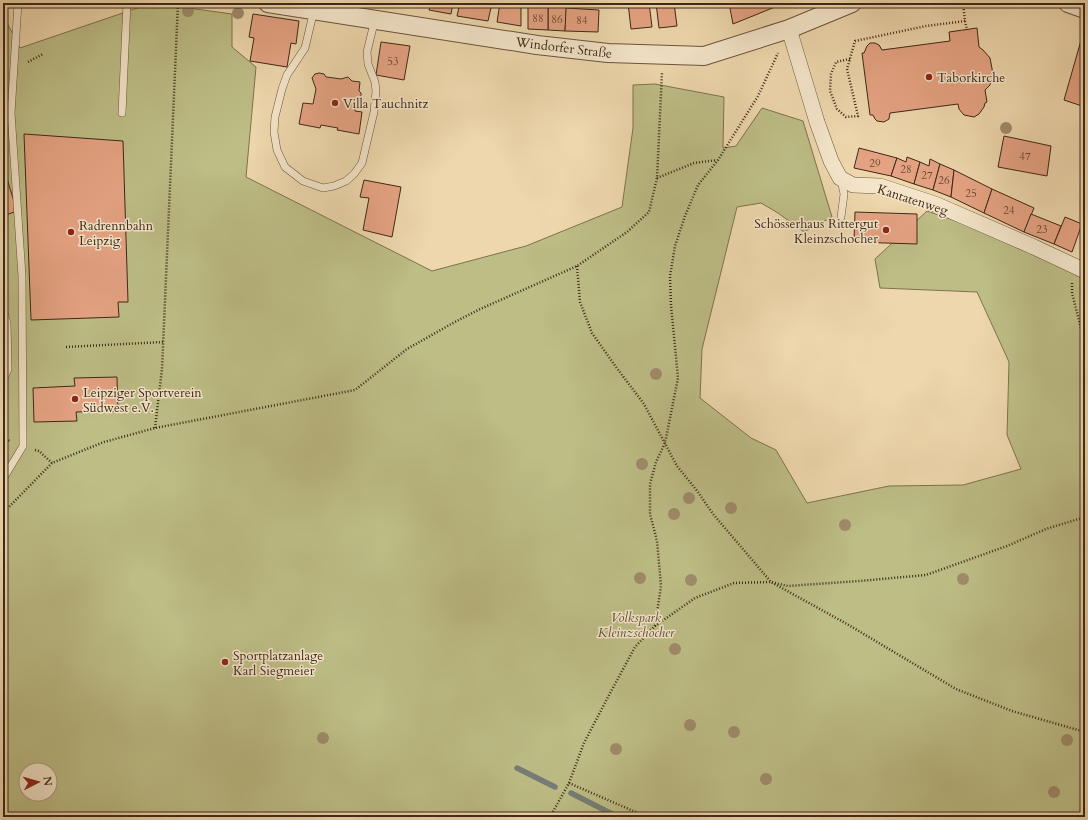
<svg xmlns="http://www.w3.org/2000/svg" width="1088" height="820" viewBox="0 0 1088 820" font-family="Cardo,serif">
<rect width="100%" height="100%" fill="#eed7ad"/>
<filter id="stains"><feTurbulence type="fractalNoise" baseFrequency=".005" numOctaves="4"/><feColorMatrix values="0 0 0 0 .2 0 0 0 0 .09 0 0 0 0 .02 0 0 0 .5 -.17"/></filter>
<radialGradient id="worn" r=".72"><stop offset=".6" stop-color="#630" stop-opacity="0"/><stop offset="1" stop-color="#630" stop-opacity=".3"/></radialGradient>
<path fill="#bdbd86" stroke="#7e724e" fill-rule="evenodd" d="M 152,3 L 232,14 L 232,47 L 256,67 L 246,177 L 432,271 L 526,246 L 622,207 L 633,128 L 633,85 L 655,84 L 724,97 L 723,148 L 736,146 L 762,108 L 803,121 L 832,217 L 804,232 L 778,213 L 761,203 L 737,207 L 702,349 L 700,398 L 751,438 L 776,450 L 807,503 L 889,486 L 963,485 L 1021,469 L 1007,435 L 1009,362 L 977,292 L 880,288 L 875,259 L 927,211 L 997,235 L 1085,278 L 1085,817 L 3,817 L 3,15 L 20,48 ZM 26,770 L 50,770 L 50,794 L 26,794 Z"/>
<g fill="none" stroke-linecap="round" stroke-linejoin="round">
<g stroke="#767e75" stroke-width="5.5">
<path d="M 517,768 L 555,787"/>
<path d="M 571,793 L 618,817"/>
</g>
</g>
<g fill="#e5a383" stroke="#3e2817">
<path d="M 431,3 L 453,3 L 451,14 L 429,10 Z"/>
<path d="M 460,3 L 492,3 L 488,21 L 457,16 Z"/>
<path d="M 500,3 L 521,3 L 521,26 L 497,22 Z"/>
<path d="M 534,3 L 547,3 L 548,5 L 534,6 Z"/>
<path d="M 553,3 L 567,3 L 565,31 L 548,30 L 548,5 Z"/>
<path d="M 628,3 L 649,3 L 652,27 L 631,29 Z"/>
<path d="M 656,3 L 674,3 L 677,26 L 659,28 Z"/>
<path d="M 729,3 L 779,3 L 780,5 L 733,24 Z"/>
<path d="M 548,5 L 548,30 L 528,29 L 528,7 Z"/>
<path d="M 566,8 L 599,10 L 598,32 L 565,31 Z"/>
<path d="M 253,14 L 299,21 L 296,44 L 291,43 L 287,67 L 250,61 L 254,38 L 249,37 Z"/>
<path d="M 977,28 L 979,47 L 983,50 L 990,58 L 993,74 L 990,85 L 985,90 L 987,102 L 985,103 L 984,107 L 979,114 L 974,117 L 964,115 L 959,109 L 958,104 L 890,113 L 889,119 L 884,122 L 877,121 L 875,119 L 873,115 L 870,115 L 862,53 L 864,53 L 867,46 L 870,43 L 875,43 L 879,45 L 882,50 L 950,41 L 949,32 Z"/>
<path d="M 1082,37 L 1085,38 L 1085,107 L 1064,100 Z"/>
<path d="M 381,42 L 410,46 L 404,80 L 376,75 Z"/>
<path d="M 319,73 L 324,74 L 326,77 L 334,78 L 341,79 L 348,77 L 352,81 L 360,82 L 359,91 L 361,93 L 361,96 L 360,99 L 356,100 L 355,111 L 362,112 L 359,134 L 337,130 L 338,128 L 321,125 L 320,128 L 299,124 L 303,103 L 313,104 L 316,89 L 312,78 L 315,74 Z"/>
<path d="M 24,134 L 123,141 L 128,302 L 118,302 L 119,317 L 31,320 Z"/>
<path d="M 1004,136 L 1051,146 L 1047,176 L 998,167 Z"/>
<path d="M 859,148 L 897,158 L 891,176 L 854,168 Z"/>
<path d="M 907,157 L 920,162 L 914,184 L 891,176 L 897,158 L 906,162 Z"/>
<path d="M 930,159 L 940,164 L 933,190 L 914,184 L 920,162 L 929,166 Z"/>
<path d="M 940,164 L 954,170 L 951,197 L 933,190 Z"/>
<path d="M 3,166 L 17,211 L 3,216 Z"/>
<path d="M 954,170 L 992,189 L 984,213 L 951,197 Z"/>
<path d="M 364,180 L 401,187 L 392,237 L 363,230 L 369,198 L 360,197 Z"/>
<path d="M 992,189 L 1034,208 L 1024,232 L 984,213 Z"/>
<path d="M 855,212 L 917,214 L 917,244 L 854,242 Z"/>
<path d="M 1031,214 L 1061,226 L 1054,244 L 1024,232 Z"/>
<path d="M 1065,217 L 1082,224 L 1072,252 L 1054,244 Z"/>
<path d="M 117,377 L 118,411 L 76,412 L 77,421 L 34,422 L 33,388 L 75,386 L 74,378 Z"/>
</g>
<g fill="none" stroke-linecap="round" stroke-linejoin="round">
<g stroke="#6a543c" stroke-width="8">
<g id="service">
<path d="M 314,10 L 305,48 L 287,75 L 282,89 L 275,117 L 274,132 L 277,150 L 285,167 L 303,181 L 323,188 L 334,186 L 346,181 L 354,174 L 362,163 L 374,112 L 376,91 L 375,82 L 368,64 L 367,52 L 375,19"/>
<path d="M 122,113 L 127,3"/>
<path d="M 841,217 L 844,194 L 841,180"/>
<path d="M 3,309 L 7,323 L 8,369 L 3,381"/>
<path d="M 3,479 L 23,446 L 22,276 L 11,113 L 18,3"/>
</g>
</g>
<g stroke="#6a543c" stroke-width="16">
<path id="minor" d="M 789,29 L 817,122 L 831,161 L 840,178 L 853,185 L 880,186 L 935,204 L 1034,247 L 1085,271"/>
</g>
<g stroke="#6a543c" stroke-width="20">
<g id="tertiary">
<path d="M 268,3 L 537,45 L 608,53 L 704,56 L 789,29 L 852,3"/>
<path d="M 1068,3 L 1085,9"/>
</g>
</g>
<g stroke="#3e2817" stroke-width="2.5" stroke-dasharray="1 2" stroke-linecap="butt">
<path d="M 965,21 L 967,30"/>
<path d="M 850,59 L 836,62 L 831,74 L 830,91 L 837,109 L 846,117 L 858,116 L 847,69 L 855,41 L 926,26 L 965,21 L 963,3"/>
<path d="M 28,62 L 43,54"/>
<path d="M 657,178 L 694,163 L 717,160"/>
<path d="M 577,266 L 580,302 L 592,333 L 616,367 L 644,404 L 677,466 L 698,492 L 713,514 L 771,582 L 847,624 L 956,689 L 1012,711 L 1085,732"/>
<path d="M 1072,283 L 1072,293 L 1085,344"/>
<path d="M 66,347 L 163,342"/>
<path d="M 1085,349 L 1083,389 L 1085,397"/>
<path d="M 155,428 L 162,369 L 178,3"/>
<path d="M 3,438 L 10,441"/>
<path d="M 35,450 L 39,451 L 52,463"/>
<path d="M 3,513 L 52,463 L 104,442 L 155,428 L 355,390 L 407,349 L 453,323 L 478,310 L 577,266 L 627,232 L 649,212 L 657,178 L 662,72"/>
<path d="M 655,626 L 661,586 L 657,541 L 650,514 L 650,484 L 656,462 L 665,443 L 678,378 L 671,305 L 670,276 L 675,246 L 685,216 L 698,185 L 718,160 L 758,96 L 778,53"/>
<path d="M 569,783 L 647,817"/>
<path d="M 550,817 L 569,783 L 584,743 L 608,697 L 635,647 L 655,626 L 695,598 L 734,583 L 771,582 L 788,586 L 859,581 L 926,575 L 1007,546 L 1046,529 L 1085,517"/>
</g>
<use href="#service" stroke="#f4e5ca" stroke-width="7"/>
<use href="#minor" stroke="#f4e5ca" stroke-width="15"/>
<use href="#tertiary" stroke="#f4e5ca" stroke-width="18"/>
</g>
<g fill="#9f8b6a">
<circle cx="188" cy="11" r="6"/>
<circle cx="238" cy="13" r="6"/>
<circle cx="1006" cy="128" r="6"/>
<circle cx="656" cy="374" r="6"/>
<circle cx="642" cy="464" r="6"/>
<circle cx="689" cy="498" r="6"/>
<circle cx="731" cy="508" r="6"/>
<circle cx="674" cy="514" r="6"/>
<circle cx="845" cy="525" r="6"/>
<circle cx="640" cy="578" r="6"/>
<circle cx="963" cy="579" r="6"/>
<circle cx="691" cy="580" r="6"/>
<circle cx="675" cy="649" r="6"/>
<circle cx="690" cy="725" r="6"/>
<circle cx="734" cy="732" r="6"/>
<circle cx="323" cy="738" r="6"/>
<circle cx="1067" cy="740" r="6"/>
<circle cx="616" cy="749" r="6"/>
<circle cx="766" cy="779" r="6"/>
<circle cx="1054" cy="792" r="6"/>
</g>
<g fill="#8f2418" stroke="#f4e5ca" stroke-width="1.5">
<circle cx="929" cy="77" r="4"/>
<circle cx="335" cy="103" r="4"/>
<circle cx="886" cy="230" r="4"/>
<circle cx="71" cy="232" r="4"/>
<circle cx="75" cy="399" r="4"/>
<circle cx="225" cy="662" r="4"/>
</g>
<g text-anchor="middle" stroke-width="3" stroke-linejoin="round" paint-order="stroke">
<g font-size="11" fill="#684732">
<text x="538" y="22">88</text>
<text x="557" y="23">86</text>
<text x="582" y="24">84</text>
<text x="393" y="65">53</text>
<text x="1025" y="160">47</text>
<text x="875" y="167">29</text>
<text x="906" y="173">28</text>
<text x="927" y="179">27</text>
<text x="944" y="184">26</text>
<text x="971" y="197">25</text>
<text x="1009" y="214">24</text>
<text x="1042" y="233">23</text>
</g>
<g font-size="13" fill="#3e2817" stroke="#f4e5ca">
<text transform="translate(564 47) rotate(7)" y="5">Windorfer Straße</text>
<text transform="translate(913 199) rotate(18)" y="5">Kantatenweg</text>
</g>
<g font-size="13" fill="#3e2817" stroke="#f4e5ca" text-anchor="start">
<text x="937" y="82">Taborkirche</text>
<text x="343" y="108">Villa Tauchnitz</text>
<text x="878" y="228" text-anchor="end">Schösserhaus Rittergut<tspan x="878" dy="15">Kleinzschocher</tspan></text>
<text x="79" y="230">Radrennbahn<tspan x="79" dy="15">Leipzig</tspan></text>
<text x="83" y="397">Leipziger Sportverein<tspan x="83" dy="15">Südwest e.V.</tspan></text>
<text x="233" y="660">Sportplatzanlage<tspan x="233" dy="15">Karl Siegmeier</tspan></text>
</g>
<g font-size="13" font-style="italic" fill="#5e4d33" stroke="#f4e5ca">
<text x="636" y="622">Volkspark<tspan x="636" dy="15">Kleinzschocher</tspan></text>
</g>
</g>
<rect width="1088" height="820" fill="none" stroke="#eed7ad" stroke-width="16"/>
<rect x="4" y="4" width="1080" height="812" fill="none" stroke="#3e2817" stroke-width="2"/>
<rect x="8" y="8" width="1072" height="804" fill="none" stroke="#3e2817"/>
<g transform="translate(38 782) rotate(84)"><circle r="19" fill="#f4e5ca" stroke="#ab9982"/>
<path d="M0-3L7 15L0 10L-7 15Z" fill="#8f2418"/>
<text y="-6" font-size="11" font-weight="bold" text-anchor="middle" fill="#3e2817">N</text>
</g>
<rect width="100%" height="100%" filter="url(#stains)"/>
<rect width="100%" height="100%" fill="url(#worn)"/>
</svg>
